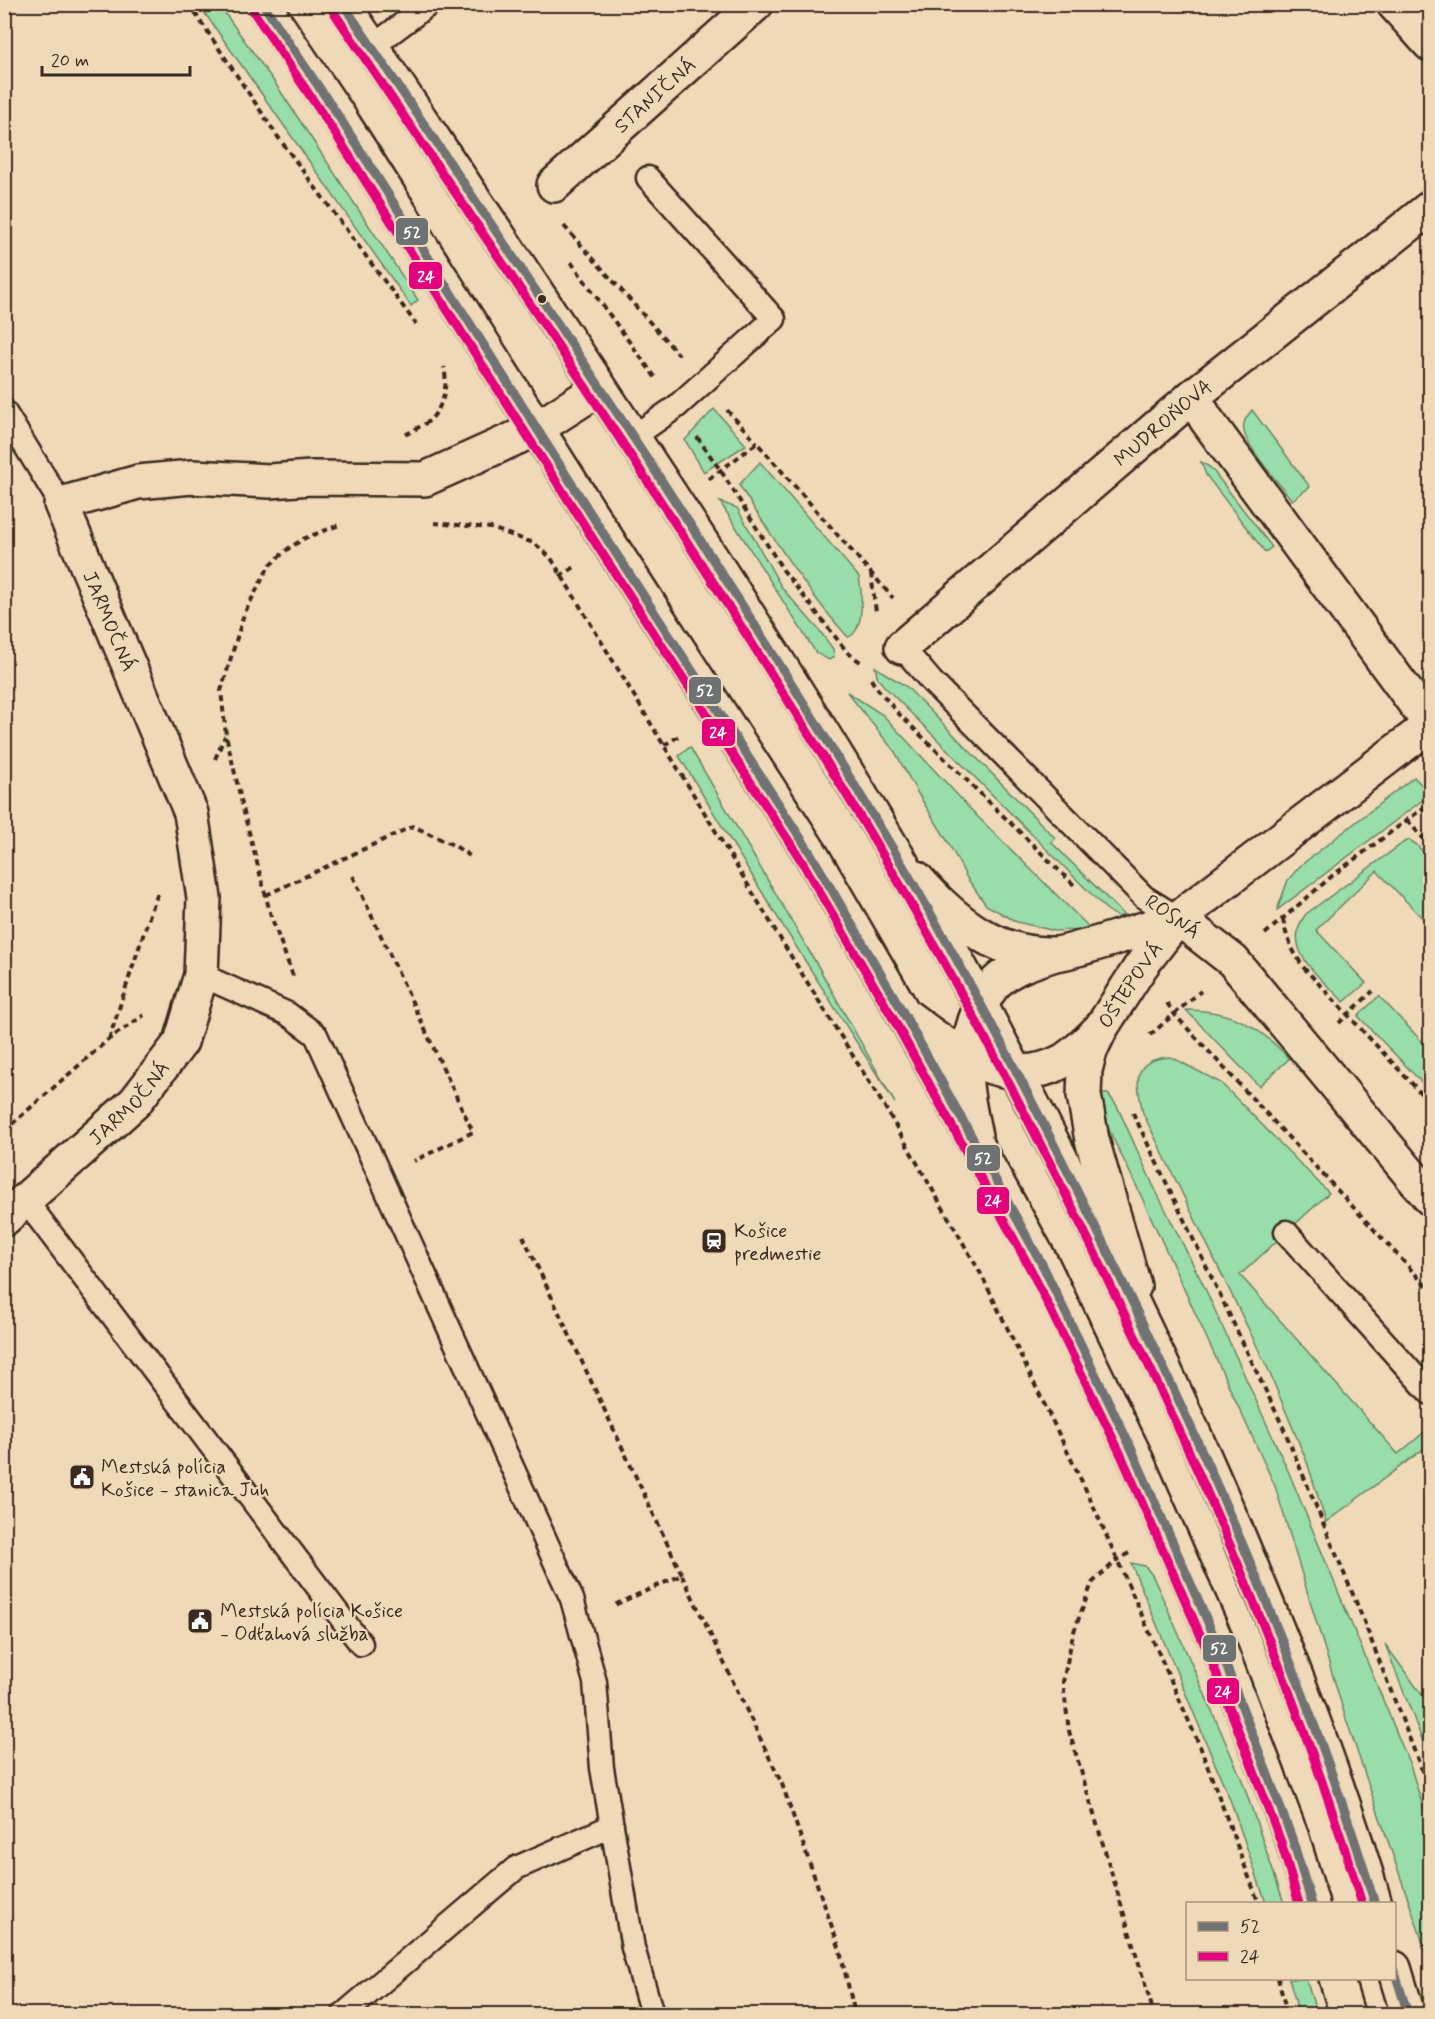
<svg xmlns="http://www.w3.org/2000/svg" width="1435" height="2019" viewBox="0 0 1435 2019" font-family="Mynerve,sans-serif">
<rect width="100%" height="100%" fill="#efd9b8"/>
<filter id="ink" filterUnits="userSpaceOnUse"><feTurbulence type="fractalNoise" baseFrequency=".0167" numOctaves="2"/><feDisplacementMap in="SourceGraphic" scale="12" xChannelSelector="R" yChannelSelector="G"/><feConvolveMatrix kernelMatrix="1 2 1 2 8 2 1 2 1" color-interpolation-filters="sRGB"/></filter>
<g filter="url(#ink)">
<g fill="#98ddaa" stroke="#6a8464" stroke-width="1.5">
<path d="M 199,5 L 219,5 L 275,83 L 418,300 L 411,306 Z"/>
<path d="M 714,409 L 746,445 L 704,472 L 685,440 Z"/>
<path d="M 1252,410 L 1310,487 L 1292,500 C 1281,486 1246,446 1244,431 C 1242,422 1247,416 1252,410 Z"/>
<path d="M 760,462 L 859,577 C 862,592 865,632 848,637 C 806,591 773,537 739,485 Z"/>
<path d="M 1201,462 L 1211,468 L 1272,547 L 1265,552 L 1206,475 Z"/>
<path d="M 720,502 L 737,508 L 782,588 L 819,630 L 833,649 L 834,657 L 829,660 L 816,653 Z"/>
<path d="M 875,667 L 907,687 L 1055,838 L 1051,842 L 1124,915 L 1118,917 L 1106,909 L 885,687 L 878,679 Z"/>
<path d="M 847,692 L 883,715 L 977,816 L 1091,929 L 1055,931 L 1017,922 L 986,905 L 967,878 L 948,842 L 917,792 L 895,752 Z"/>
<path d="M 690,747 L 819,968 L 895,1103 L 773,910 L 679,756 Z"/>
<path d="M 1414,777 C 1420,783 1428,790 1424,799 L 1277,910 L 1288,880 L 1301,865 Z"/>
<path d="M 1409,840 L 1416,844 L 1430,860 L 1430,924 L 1429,925 L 1377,871 L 1316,930 L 1366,983 L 1344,1002 C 1321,978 1279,949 1306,914 L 1403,843 Z"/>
<path d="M 1379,996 L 1430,1050 L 1430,1091 L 1358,1016 Z"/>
<path d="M 1186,1010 C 1231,1010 1260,1026 1289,1059 L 1259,1086 Z"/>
<path d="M 1171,1057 L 1221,1083 L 1329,1193 L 1240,1275 L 1398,1454 L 1426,1431 L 1430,1438 L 1430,1444 L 1326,1522 L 1307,1462 L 1268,1369 L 1143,1113 C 1136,1081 1131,1059 1171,1057 Z"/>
<path d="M 1099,1094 L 1108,1094 L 1117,1106 L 1153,1185 L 1203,1284 L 1289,1473 L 1410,1765 L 1430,1829 L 1430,1971 L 1420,1934 L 1346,1719 L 1275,1486 L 1136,1185 L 1107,1126 L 1098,1107 Z"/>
<path d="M 1131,1563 L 1145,1566 L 1152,1575 L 1166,1605 L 1242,1780 L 1284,1903 L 1266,1903 L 1231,1802 Z"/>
<path d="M 1385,1644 L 1430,1706 L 1430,1760 Z"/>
<path d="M 1289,1979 L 1306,1979 L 1317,2014 L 1299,2014 Z"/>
</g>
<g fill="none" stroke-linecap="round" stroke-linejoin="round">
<g stroke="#3b2a1e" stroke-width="27">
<g id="service">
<path d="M 372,47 L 429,4"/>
<path d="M 4,411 L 61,504"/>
<path d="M 633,437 L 676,407 L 774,319 L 648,178"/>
<path d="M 902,647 L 932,682 L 1144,897 L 1178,918"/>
<path d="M 201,975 L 288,1014 L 316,1035 L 572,1599 L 595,1682 L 602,1768 L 633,1948 L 652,2014"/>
<path d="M 26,1201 L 361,1644"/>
<path d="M 1286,1232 L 1430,1393"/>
<path d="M 344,2014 L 516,1868 L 612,1826"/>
</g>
</g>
<g stroke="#3b2a1e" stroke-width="38">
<g id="minor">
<path d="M 1394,4 L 1430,44"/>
<path id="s1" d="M 554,185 L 756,4"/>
<path d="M 1193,396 L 1206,419 L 1430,724"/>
<path id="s2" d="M 902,647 L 1193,396 L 1430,208"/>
<path d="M 916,878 C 952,919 996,956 1053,954 C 1064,954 1075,949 1085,947 C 1116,938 1147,928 1178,918"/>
<path d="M 1178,918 L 1233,961 L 1430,1198"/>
<path d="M 904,1014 C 949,1048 1005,1093 1063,1061 C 1076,1053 1087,1042 1098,1031"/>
<path d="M 975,1136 C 965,1090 960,1067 975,1021 C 981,1005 987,989 1001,978 C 1016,966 1034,961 1052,955"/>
<path id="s3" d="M 4,1219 L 135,1102 L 181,1042 L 201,975 L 204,898 L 191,813 L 61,504 L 138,482 L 192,477 L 270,481 L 311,478 L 425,479 L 536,429 L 600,388"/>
<path id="s4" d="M 1134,1286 L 1092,1140 L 1084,1095 L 1085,1070 L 1090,1051 L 1101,1028 L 1141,966 L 1178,918 L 1430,725"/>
</g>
</g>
<g stroke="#3b2a1e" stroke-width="38">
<g id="tertiary">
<path d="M 263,4 L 341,120 L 610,544 L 811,854 L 904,1014 L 1043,1266 L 1132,1450 L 1221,1652 L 1292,1838 L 1312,1904"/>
<path d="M 343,4 C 531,285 723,564 896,854 C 948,941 995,1032 1042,1122 C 1109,1252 1173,1382 1230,1516 C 1284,1643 1336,1771 1375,1904"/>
<path d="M 1394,1968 L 1408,2014"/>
<path d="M 1336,1978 L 1347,2014"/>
</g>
</g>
<g stroke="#3b2a1e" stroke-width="4" stroke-dasharray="6 4.5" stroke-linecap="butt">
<path d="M 189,4 L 278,137 L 416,324"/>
<path d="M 564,226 L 679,355"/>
<path d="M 571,262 L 655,377"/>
<path d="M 727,410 L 757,443"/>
<path d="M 408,435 L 407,434 C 414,429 426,425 432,418 C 444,404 448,385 444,367"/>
<path d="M 697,437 L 721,471 L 783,570 L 848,653 L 862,663"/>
<path d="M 709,479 L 757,443 L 893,598"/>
<path d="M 434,523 L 491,528 L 534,543 L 551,558 L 786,948 L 886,1109 L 981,1274 L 1088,1494 L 1180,1701 L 1201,1749 L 1259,1904"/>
<path d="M 871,573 L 876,612"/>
<path d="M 560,576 L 575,567"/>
<path d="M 871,679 L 875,686 L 899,714 L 1076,887"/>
<path d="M 664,745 L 679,736"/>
<path d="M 215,759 L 225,736"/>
<path d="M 1407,820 L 1430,846"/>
<path d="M 353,876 L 473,1132 L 414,1161"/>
<path d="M 266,895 L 413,826 L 455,846 L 473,858"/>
<path d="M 1283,919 C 1286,938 1293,952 1304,968 L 1430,1103"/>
<path d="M 1265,934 L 1332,876 L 1430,803"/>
<path d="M 293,976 L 271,916 L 245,817 L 226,735 L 221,691 L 244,614 L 269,566 L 289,548 L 305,538 L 342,524"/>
<path d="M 1167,1003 L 1175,1015 L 1430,1290"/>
<path d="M 1339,1023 L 1373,991"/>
<path d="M 1150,1035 L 1201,991"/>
<path d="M 109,1039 L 150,914 L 158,893"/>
<path d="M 1133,1113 L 1283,1427 L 1359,1609 L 1430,1791"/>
<path d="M 4,1131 L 109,1039 L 144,1015"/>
<path d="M 523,1236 L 682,1575 L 612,1606"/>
<path d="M 1129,1553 L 1117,1560 L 1092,1583 L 1073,1634 L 1063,1682 L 1069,1731 L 1154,2014"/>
<path d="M 682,1575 L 782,1784 L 839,1947 L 855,2014"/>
<path d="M 1278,1978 L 1287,2014"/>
</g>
<use href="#service" stroke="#efd9b8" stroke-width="22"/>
<use href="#minor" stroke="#efd9b8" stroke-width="33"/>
<use href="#tertiary" stroke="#efd9b8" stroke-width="33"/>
<g stroke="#efd9b8" stroke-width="14">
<g id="bus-1">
<path d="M 263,4 L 341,120 L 610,544 L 811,854 L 904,1014 L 1043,1266 L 1132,1450 L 1221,1652 L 1292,1838 L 1312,1904"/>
<path d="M 343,4 C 532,285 723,564 896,854 C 963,966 1023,1083 1082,1200 C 1196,1427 1300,1660 1375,1904"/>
<path d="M 1394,1970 L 1408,2014"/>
</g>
</g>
<g stroke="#efd9b8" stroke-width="14">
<g id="bus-2">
<path d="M 253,11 L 331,127 L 600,550 L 801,860 L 894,1020 L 1032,1272 L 1121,1455 L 1210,1657 L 1281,1842 L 1299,1904"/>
<path d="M 333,11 C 462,203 593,395 718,590 C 782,691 847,792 906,895 C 991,1043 1068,1195 1141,1349 C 1227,1528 1304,1713 1362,1904"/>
</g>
</g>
<use href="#bus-1" stroke="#6f7273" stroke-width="9"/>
<use href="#bus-2" stroke="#e5007d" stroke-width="9"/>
</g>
</g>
<defs>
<g id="station-square" transform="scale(1.35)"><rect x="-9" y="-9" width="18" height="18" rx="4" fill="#3b2a1e" stroke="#efd9b8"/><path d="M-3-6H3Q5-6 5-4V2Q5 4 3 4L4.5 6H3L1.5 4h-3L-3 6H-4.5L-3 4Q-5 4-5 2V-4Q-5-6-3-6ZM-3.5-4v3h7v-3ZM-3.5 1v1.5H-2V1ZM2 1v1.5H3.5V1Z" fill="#fff"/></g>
<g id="civic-square" transform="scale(1.35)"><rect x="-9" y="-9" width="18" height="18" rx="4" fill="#3b2a1e" stroke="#efd9b8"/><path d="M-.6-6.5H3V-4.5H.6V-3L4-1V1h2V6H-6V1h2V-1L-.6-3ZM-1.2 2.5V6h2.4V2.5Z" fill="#fff"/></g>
</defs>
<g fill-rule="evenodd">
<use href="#station-square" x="714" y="1241"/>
<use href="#civic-square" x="82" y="1477"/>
<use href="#civic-square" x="200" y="1621"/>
</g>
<circle fill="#3b2a1e" stroke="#efd9b8" stroke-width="2" cx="542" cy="299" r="5"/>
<g text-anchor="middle" stroke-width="4.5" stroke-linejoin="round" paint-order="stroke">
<g font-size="20" fill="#3b2a1e" stroke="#efd9b8">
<text dy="7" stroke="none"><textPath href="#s1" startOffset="135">STANIČNÁ</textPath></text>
<text dy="7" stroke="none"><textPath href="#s2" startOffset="344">MUDROŇOVA</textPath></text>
<text transform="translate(110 621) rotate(67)" y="7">JARMOČNÁ</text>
<text transform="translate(1173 916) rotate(35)" y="7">ROSNÁ</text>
<text dy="7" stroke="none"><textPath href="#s4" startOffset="320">OŠTEPOVÁ</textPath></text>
<text dy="7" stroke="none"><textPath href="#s3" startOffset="171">JARMOČNÁ</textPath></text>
</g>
<g font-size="20" fill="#3b2a1e" stroke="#efd9b8" text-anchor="start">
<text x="734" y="1237">Košice<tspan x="734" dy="23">predmestie</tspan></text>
<text x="101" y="1473">Mestská polícia<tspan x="101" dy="23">Košice - stanica Juh</tspan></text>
<text x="220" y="1617">Mestská polícia Košice<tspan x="220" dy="23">- Odťahová služba</tspan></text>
</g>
</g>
<g stroke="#efd9b8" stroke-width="2">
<rect x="395" y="217" width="34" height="29" rx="6" fill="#6f7273"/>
<rect x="408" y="261" width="35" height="29" rx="6" fill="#e5007d"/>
<rect x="688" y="676" width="34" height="29" rx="6" fill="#6f7273"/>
<rect x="701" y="718" width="35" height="29" rx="6" fill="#e5007d"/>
<rect x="966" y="1144" width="35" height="28" rx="6" fill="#6f7273"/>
<rect x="976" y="1186" width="34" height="29" rx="6" fill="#e5007d"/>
<rect x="1202" y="1634" width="35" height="29" rx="6" fill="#6f7273"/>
<rect x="1206" y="1677" width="34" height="28" rx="6" fill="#e5007d"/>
</g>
<g font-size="16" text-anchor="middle" font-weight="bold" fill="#fff">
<text x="412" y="238">52</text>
<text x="426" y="282">24</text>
<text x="705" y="696">52</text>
<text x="718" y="738">24</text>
<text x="983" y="1164">52</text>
<text x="993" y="1206">24</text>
<text x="1219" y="1654">52</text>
<text x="1223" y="1697">24</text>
</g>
<rect width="1435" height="2019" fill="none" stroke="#efd9b8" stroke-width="24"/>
<rect x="12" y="12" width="1411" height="1995" fill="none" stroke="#3b2a1e" stroke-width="2" filter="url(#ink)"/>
<rect x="1186" y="1902" width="210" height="78" fill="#efd9b8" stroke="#a7937a" stroke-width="1.5"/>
<rect x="1198" y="1922" width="30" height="9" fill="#6f7273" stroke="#a7937a" stroke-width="1.5"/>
<text x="1240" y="1932" font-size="18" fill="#3b2a1e">52</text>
<rect x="1198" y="1952" width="30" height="9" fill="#e5007d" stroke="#a7937a" stroke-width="1.5"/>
<text x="1240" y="1962" font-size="18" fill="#3b2a1e">24</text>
<path d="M42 66v9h148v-9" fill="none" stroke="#3b2a1e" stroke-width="3"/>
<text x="51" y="66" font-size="18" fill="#3b2a1e" stroke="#efd9b8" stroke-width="4.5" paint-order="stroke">20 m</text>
</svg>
